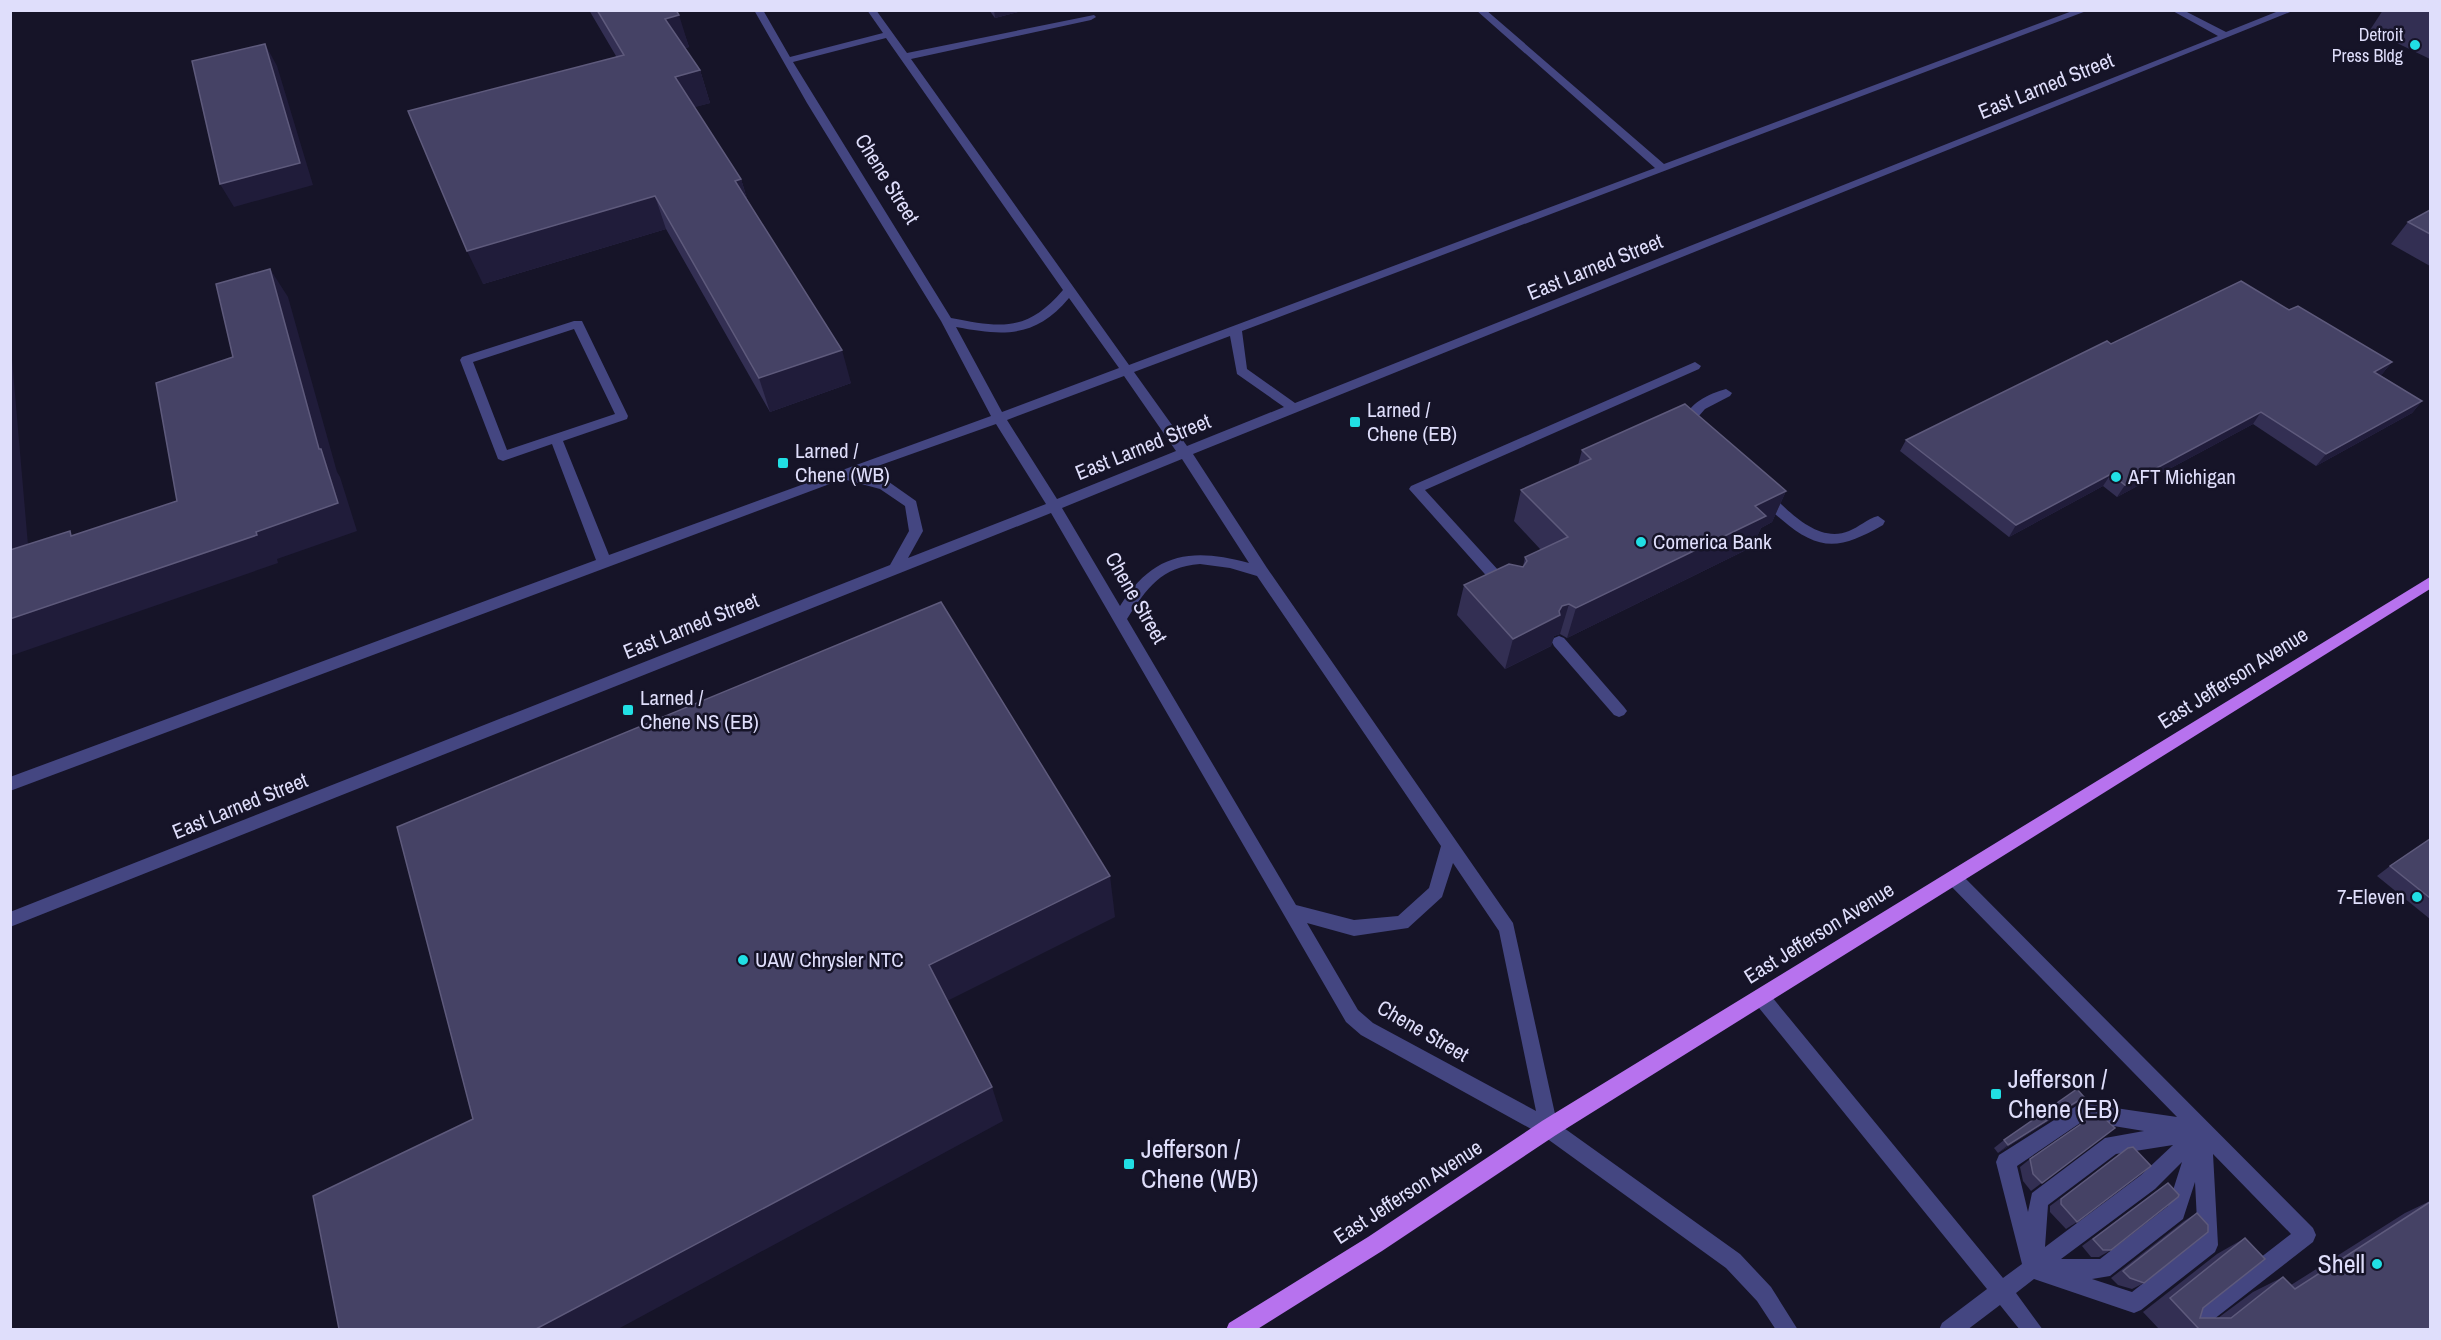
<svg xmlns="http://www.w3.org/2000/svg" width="2441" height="1340" viewBox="0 0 2441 1340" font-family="'Archivo Narrow',sans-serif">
<rect width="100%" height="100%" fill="#161428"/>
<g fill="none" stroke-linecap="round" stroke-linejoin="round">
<g fill="#444681" fill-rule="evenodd">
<path d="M 754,10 L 763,10 L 790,57 L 883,33 L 867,10 L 876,10 L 907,53 L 1094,15 L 1096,17 L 1091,20 L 911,59 L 1129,365 L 1655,168 L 1476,10 L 1486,10 L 1664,164 L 2075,10 L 2089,10 L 1242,331 L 1247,369 L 1295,403 L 2218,36 L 2171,10 L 2183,10 L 2226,32 L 2281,10 L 2295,10 L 1193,454 L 1267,568 L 1513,923 L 1557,1123 L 1740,1254 L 1771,1287 L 1798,1330 L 1776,1330 L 1757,1301 L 1726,1268 L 1542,1135 L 1361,1035 L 1346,1022 L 1051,513 L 10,927 L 10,912 L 890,565 L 909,531 L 905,506 L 880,489 L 843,479 L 10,791 L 10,777 L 596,560 L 552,444 L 503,461 L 498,459 L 460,360 L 462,357 L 574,321 L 582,321 L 628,416 L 627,419 L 563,441 L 609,555 L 991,416 L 941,321 L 807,103 ZM 886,38 L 1063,290 C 1027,332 1002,328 951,318 L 793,62 ZM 1069,298 L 1119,368 L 1002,412 L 956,327 C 1004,336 1036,338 1069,298 ZM 574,329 L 615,414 L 507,450 L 473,362 ZM 1230,336 L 1237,374 L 1284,407 L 1187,446 L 1134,372 ZM 1124,376 L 1176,451 L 1057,499 L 1007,420 ZM 996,424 L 1046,504 L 908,558 L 923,531 L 916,501 L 889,482 L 858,473 ZM 1182,459 L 1249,563 C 1191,547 1153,553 1120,606 L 1062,508 ZM 1200,564 L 1230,568 L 1257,576 L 1441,846 L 1429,888 L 1398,916 L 1354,920 L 1296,905 L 1127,619 C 1147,588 1161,567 1200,564 ZM 1453,863 L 1499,931 L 1536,1111 L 1373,1023 L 1358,1010 L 1307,923 L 1354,936 L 1408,928 L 1442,897 Z"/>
<path d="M 1695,362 L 1701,366 L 1699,369 L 1425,490 L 1510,583 L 1512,587 L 1510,591 L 1500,591 L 1409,489 L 1411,486 Z"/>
<path d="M 1726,389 L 1732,393 L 1730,396 L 1705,409 L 1698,417 L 1697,433 L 1687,433 L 1684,423 C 1687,403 1709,394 1726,389 Z"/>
<path d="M 1764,491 L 1769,493 C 1789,511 1818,544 1849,531 C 1859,527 1867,519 1878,516 L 1885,521 L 1883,525 C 1841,549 1820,553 1781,519 C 1773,512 1763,505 1757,496 Z"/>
<path d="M 1559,636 L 1564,638 L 1624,707 L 1627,711 L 1624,715 L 1619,717 L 1614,715 L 1554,646 L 1552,642 L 1554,638 Z"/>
<path d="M 1954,871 L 1960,873 L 2313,1228 L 2316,1235 L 2313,1242 L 2200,1330 L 2173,1330 L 2176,1323 L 2291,1234 L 2213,1154 L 2218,1245 L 2215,1252 L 2141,1310 L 2134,1313 L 2034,1279 L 2016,1293 L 2043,1330 L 2020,1330 L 2000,1305 L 1967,1330 L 1939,1330 L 1942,1323 L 1987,1289 L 1755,1003 L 1752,997 L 1755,991 L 1761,989 L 1767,991 L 2003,1278 L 2022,1264 L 1996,1162 L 1999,1155 L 2081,1103 L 2177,1117 L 1948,883 L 1946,878 L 1948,873 ZM 2083,1121 L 2144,1131 L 2105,1138 L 2032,1193 L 2028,1212 L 2017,1166 ZM 2173,1145 L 2141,1175 L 2045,1247 L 2048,1205 L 2116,1154 ZM 2182,1162 L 2168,1206 L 2100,1259 L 2061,1259 L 2155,1189 ZM 2195,1182 L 2198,1240 L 2132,1292 L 2092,1279 L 2110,1276 L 2183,1219 Z"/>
</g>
<path fill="#b772ee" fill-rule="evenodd" d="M 2430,577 L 2430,589 L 1556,1135 L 1382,1251 L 1256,1330 L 1226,1330 L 1229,1323 L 1368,1237 L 1542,1121 Z"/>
</g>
<g fill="#332f53">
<path d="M 589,10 L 676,10 L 689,47 L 685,48 L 700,70 L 710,103 L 694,107 L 741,179 L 748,202 L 851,383 L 770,412 L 666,229 L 483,284 L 616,56 Z"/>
<path d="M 989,10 L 1026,10 L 995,18 Z"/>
<path d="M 2383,10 L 2430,10 L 2430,59 L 2370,30 Z"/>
<path d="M 2430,210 L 2430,266 L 2391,244 L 2408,222 Z"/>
<path d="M 2289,310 L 2392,362 L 2382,374 L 2380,375 L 2422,401 L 2412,413 L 2316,466 L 2253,424 L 2117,497 L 2103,486 L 2009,537 L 1900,451 L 1906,440 L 2111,344 Z"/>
<path d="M 1582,450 L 1786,491 L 1772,522 L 1761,528 L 1752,547 L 1567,638 L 1560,634 L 1554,636 L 1551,646 L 1505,669 L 1457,615 L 1464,585 L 1523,567 L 1525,557 L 1541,550 L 1514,521 L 1521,490 L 1578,465 Z"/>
<path d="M 2430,839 L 2430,919 L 2377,876 L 2390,866 Z"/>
<path d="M 2084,1097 L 2074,1105 L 1998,1153 L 1994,1148 L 2004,1140 Z"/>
<path d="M 2115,1128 L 2031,1191 L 2023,1181 L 2020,1167 L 2030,1159 Z"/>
<path d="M 2128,1148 L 2077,1222 L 2066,1229 L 2050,1212 L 2050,1206 Z"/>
<path d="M 2168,1183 L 2111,1250 L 2099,1257 L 2091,1257 L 2082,1246 L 2156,1191 Z"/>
<path d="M 2430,1201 L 2430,1329 L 2159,1329 L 2143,1312 L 2217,1254 L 2245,1238 L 2203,1308 L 2200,1318 L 2218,1318 L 2253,1292 L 2283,1277 L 2291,1285 L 2405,1213 Z"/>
<path d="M 2197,1213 L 2144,1283 L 2132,1289 L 2118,1285 L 2111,1278 L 2184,1221 Z"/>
</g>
<g fill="#201c3a">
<path d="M 994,10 L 1026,10 L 995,18 Z"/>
<path d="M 679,15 L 689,47 L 675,51 L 665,19 Z"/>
<path d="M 265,44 L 277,66 L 313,185 L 234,207 L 220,184 Z"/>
<path d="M 700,70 L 710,103 L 685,110 L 675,77 Z"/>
<path d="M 741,179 L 751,212 L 735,181 Z"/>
<path d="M 655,196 L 666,229 L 483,284 L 467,251 Z"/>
<path d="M 270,269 L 288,297 L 337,472 L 340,477 L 357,531 L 277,559 L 278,563 L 10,656 L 10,619 L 256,532 L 319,449 Z"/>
<path d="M 10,336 L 31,580 L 10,559 Z"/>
<path d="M 842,350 L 851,383 L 770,412 L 759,378 Z"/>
<path d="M 2392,362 L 2382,374 L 2365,383 L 2374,372 Z"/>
<path d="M 2422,401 L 2412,413 L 2316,466 L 2326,454 Z"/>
<path d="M 2261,412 L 2253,424 L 2117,497 L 2125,485 Z"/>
<path d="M 2111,474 L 2103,486 L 2009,537 L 2016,525 Z"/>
<path d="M 1786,491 L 1772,522 L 1761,528 L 1752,547 L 1567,638 L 1576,608 L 1755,506 Z"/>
<path d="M 1569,604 L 1560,634 L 1554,636 L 1551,646 L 1505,669 L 1513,639 L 1559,611 L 1562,606 Z"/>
<path d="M 1110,876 L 1115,917 L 943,1003 L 929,965 Z"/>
<path d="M 992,1087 L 1003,1121 L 618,1329 L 536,1329 Z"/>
<path d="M 2084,1097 L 2074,1105 L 1998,1153 L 2008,1145 Z"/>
</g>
<g fill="#454265" stroke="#5e5a7c" stroke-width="1.5">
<path d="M 597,10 L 676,10 L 679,15 L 665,19 L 700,70 L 675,77 L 741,179 L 735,181 L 842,350 L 759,378 L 655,196 L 467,251 L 408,111 L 624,55 Z"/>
<path d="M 265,44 L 300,163 L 220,184 L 192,61 Z"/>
<path d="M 2430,210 L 2430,234 L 2408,222 Z"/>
<path d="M 270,269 L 319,449 L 321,449 L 338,503 L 256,532 L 257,535 L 10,619 L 10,550 L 70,531 L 71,536 L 177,501 L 156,383 L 233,357 L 216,284 Z"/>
<path d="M 2241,281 L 2289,310 L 2298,306 L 2392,362 L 2374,372 L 2422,401 L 2326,454 L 2261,412 L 2125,485 L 2111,474 L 2016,525 L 1906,440 L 2107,341 L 2111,344 Z"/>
<path d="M 1685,404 L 1786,491 L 1755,506 L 1766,516 L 1576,608 L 1569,604 L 1562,606 L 1559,611 L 1560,615 L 1513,639 L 1464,585 L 1509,564 L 1523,567 L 1527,561 L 1525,557 L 1568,537 L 1521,490 L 1591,459 L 1582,450 Z"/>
<path d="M 941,602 L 1110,876 L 929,965 L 992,1087 L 536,1329 L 339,1329 L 313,1196 L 473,1119 L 397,827 Z"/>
<path d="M 2430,839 L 2430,898 L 2390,866 Z"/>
<path d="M 2077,1089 L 2084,1097 L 2008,1145 L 2004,1140 Z"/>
<path d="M 2094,1115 L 2103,1117 L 2115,1128 L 2042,1183 L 2033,1174 L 2030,1159 Z"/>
<path d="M 2133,1147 L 2151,1166 L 2077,1222 L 2061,1204 L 2061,1199 L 2128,1148 Z"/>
<path d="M 2168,1183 L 2179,1195 L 2178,1197 L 2111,1250 L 2103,1250 L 2093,1239 Z"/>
<path d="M 2430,1202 L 2430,1329 L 2199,1329 L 2170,1298 L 2245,1238 L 2265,1259 L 2203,1308 L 2200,1318 L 2231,1318 L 2283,1277 L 2295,1289 Z"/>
<path d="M 2197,1213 L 2208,1225 L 2208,1232 L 2144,1283 L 2130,1278 L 2123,1271 Z"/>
</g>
<g fill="#21dfe4" stroke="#161428" stroke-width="2">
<circle cx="2415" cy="45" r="6"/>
<rect x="1349" y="416" width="12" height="12" rx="3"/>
<rect x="777" y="457" width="12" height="12" rx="3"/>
<circle cx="2116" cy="477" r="6"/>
<circle cx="1641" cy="542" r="6"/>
<rect x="622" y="704" width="12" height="12" rx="3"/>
<circle cx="2417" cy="897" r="6"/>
<circle cx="743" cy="960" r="6"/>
<rect x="1990" y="1088" width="12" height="12" rx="3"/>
<rect x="1123" y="1158" width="12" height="12" rx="3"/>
<circle cx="2377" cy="1264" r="6"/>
</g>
<g text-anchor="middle" stroke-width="5" stroke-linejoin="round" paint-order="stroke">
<g font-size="18" fill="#dfdefb" stroke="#161428" text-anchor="end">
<text x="2403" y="41">Detroit<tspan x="2403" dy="21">Press Bldg</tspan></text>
</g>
<g font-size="21" fill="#dfdefb" stroke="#161428">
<text transform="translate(2046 86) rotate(-22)" y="7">East Larned Street</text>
<text transform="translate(887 179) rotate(58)" y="7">Chene Street</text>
<text transform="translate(1595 267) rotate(-22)" y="7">East Larned Street</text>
<text transform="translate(1143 447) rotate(-22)" y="7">East Larned Street</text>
<text transform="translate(1136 598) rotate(60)" y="7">Chene Street</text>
<text transform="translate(691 626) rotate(-22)" y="7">East Larned Street</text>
<text transform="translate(2233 678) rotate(-32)" y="7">East Jefferson Avenue</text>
<text transform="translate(240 806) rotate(-22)" y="7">East Larned Street</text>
<text transform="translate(1819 933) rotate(-32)" y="7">East Jefferson Avenue</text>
<text transform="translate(1423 1031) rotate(30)" y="7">Chene Street</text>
<text transform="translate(1408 1192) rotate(-33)" y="7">East Jefferson Avenue</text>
</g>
<g font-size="21" fill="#dfdefb" stroke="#161428" text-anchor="start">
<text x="1367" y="417">Larned /<tspan x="1367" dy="24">Chene (EB)</tspan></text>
<text x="795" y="458">Larned /<tspan x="795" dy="24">Chene (WB)</tspan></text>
<text x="2128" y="484">AFT Michigan</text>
<text x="1653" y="549">Comerica Bank</text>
<text x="640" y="705">Larned /<tspan x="640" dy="24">Chene NS (EB)</tspan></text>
<text x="2405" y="904" text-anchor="end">7-Eleven</text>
<text x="755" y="967">UAW Chrysler NTC</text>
</g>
<g font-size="26" fill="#dfdefb" stroke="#161428" text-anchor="start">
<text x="2008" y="1088">Jefferson /<tspan x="2008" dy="30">Chene (EB)</tspan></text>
<text x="1141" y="1158">Jefferson /<tspan x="1141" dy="30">Chene (WB)</tspan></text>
<text x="2365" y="1273" text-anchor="end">Shell</text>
</g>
</g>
<rect width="2441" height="1340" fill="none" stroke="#dfdefb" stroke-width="24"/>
</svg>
